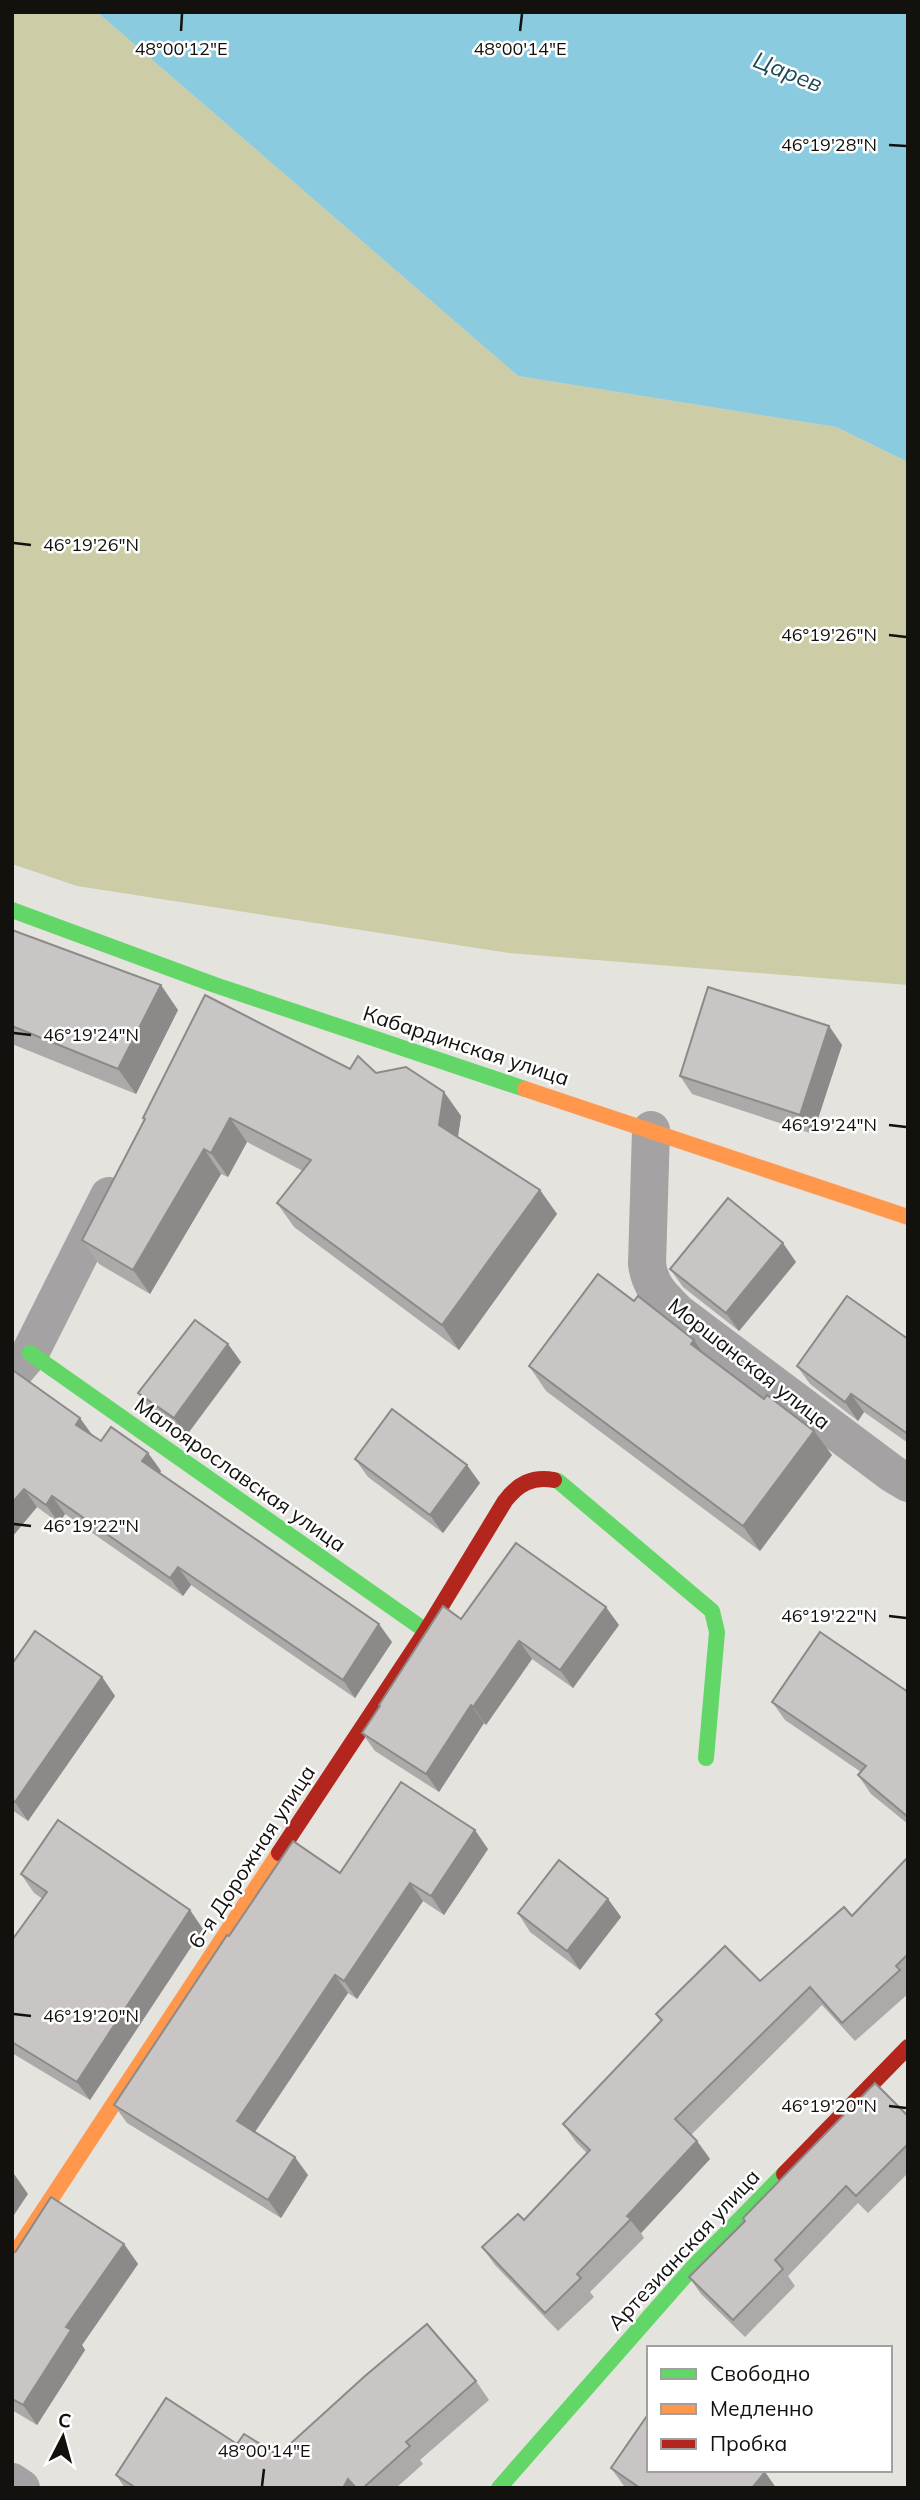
<svg xmlns="http://www.w3.org/2000/svg" width="920" height="2500" viewBox="0 0 920 2500" font-family="Mulish,sans-serif">
<rect width="100%" height="100%" fill="#e5e3de"/>
<path fill="#cccda6" d="M 12,12 L 97,12 L 518,376 L 836,427 L 908,462 L 908,985 L 509,953 L 77,886 L 12,864 Z"/>
<path fill="#8acbdf" d="M 97,12 L 908,12 L 908,462 L 836,427 L 518,376 Z"/>
<g fill="none" stroke-linecap="round" stroke-linejoin="round">
<g stroke="#a4a2a2" stroke-width="38">
<path d="M 651,1130 L 647,1264 C 650,1287 662,1297 678,1313 L 893,1474 L 908,1483"/>
<path d="M 12,1374 L 30,1353 L 109,1196"/>
<path d="M 12,2482 L 21,2488"/>
</g>
<g stroke="#63d668" stroke-width="16">
<path d="M 12,910 L 215,985 L 525,1089"/>
<path d="M 30,1353 L 426,1631"/>
<path d="M 554,1480 L 558,1481 L 712,1611 L 717,1632 L 706,1758"/>
<path d="M 499,2488 L 693,2267 L 784,2174"/>
</g>
<g stroke="#ff974d" stroke-width="16">
<path d="M 525,1089 L 908,1217"/>
<path d="M 12,2258 L 279,1853"/>
</g>
<g stroke="#b3261e" stroke-width="16">
<path d="M 279,1853 L 426,1631 L 505,1501 C 518,1484 532,1476 554,1480"/>
<path d="M 784,2174 L 908,2047"/>
</g>
</g>
<g fill="#aca9a9">
<path d="M 12,930 L 178,1010 L 136,1094 L 12,1044 Z"/>
<path d="M 829,1026 L 842,1045 L 813,1134 L 692,1094 L 680,1076 Z"/>
<path d="M 350,1069 L 376,1073 L 444,1092 L 461,1116 L 458,1137 L 540,1190 L 557,1214 L 459,1350 L 294,1227 L 277,1203 L 303,1171 L 247,1142 L 228,1177 L 221,1174 L 150,1294 L 99,1264 L 82,1240 L 145,1120 L 143,1118 Z"/>
<path d="M 796,1262 L 739,1331 L 683,1287 L 670,1269 Z"/>
<path d="M 634,1301 L 694,1340 L 702,1352 L 832,1455 L 760,1551 L 546,1391 L 529,1366 Z"/>
<path d="M 908,1339 L 908,1443 L 864,1412 L 858,1421 L 810,1384 L 797,1366 Z"/>
<path d="M 228,1344 L 241,1362 L 186,1436 L 151,1411 L 138,1393 Z"/>
<path d="M 12,1372 L 101,1441 L 148,1453 L 161,1471 L 160,1473 L 392,1642 L 355,1698 L 191,1585 L 183,1596 L 65,1514 L 59,1523 L 37,1507 L 12,1537 Z"/>
<path d="M 355,1459 L 480,1483 L 443,1533 L 368,1477 Z"/>
<path d="M 461,1619 L 619,1625 L 573,1688 L 532,1659 L 486,1725 L 484,1723 L 439,1792 L 375,1751 L 362,1733 Z"/>
<path d="M 12,1664 L 102,1677 L 115,1696 L 28,1821 L 12,1810 Z"/>
<path d="M 908,1692 L 908,1824 L 871,1794 L 858,1775 L 861,1772 L 785,1720 L 772,1702 Z"/>
<path d="M 488,1849 L 444,1915 L 423,1901 L 357,1999 L 348,1993 L 255,2132 L 308,2175 L 281,2218 L 127,2123 L 114,2105 L 229,1936 L 340,1873 Z"/>
<path d="M 908,1857 L 908,1994 L 855,2041 L 822,2005 L 691,2135 L 697,2141 L 710,2159 L 641,2233 L 644,2238 L 590,2292 L 594,2297 L 558,2331 L 495,2265 L 482,2247 L 524,2220 L 587,2153 L 576,2142 L 563,2124 L 661,2022 L 656,2014 L 760,1981 L 852,1916 Z"/>
<path d="M 21,1874 L 203,1929 L 90,2100 L 12,2053 L 12,1940 L 43,1899 L 34,1893 Z"/>
<path d="M 608,1899 L 621,1917 L 580,1970 L 530,1932 L 518,1913 Z"/>
<path d="M 908,2116 L 908,2173 L 868,2213 L 858,2203 L 788,2276 L 795,2286 L 745,2337 L 701,2294 L 689,2277 L 745,2221 L 743,2218 Z"/>
<path d="M 124,2244 L 138,2264 L 82,2345 L 85,2350 L 37,2425 L 12,2410 L 12,2254 Z"/>
<path d="M 476,2381 L 489,2400 L 420,2460 L 423,2464 L 396,2488 L 125,2488 L 116,2475 L 237,2444 L 278,2455 Z"/>
<path d="M 611,2468 L 765,2472 L 776,2488 L 626,2488 L 624,2486 Z"/>
</g>
<g fill="#8c8a89">
<path d="M 161,985 L 178,1010 L 136,1094 L 118,1069 Z"/>
<path d="M 829,1026 L 842,1045 L 813,1134 L 800,1115 Z"/>
<path d="M 444,1092 L 461,1116 L 456,1149 L 439,1125 Z"/>
<path d="M 230,1118 L 247,1142 L 228,1177 L 211,1153 Z"/>
<path d="M 204,1149 L 221,1174 L 150,1294 L 133,1270 Z"/>
<path d="M 540,1190 L 557,1214 L 459,1350 L 442,1325 Z"/>
<path d="M 783,1243 L 796,1262 L 739,1331 L 726,1313 Z"/>
<path d="M 694,1340 L 711,1365 L 691,1344 Z"/>
<path d="M 228,1344 L 241,1362 L 186,1436 L 174,1418 Z"/>
<path d="M 851,1394 L 864,1412 L 858,1421 L 845,1402 Z"/>
<path d="M 80,1418 L 93,1436 L 76,1425 Z"/>
<path d="M 814,1431 L 832,1455 L 760,1551 L 743,1526 Z"/>
<path d="M 148,1453 L 161,1471 L 155,1479 L 142,1461 Z"/>
<path d="M 467,1465 L 480,1483 L 443,1533 L 430,1515 Z"/>
<path d="M 24,1489 L 37,1507 L 12,1537 L 12,1503 Z"/>
<path d="M 52,1496 L 65,1514 L 59,1523 L 46,1505 Z"/>
<path d="M 178,1567 L 191,1585 L 183,1596 L 170,1578 Z"/>
<path d="M 606,1607 L 619,1625 L 573,1688 L 560,1670 Z"/>
<path d="M 379,1624 L 392,1642 L 355,1698 L 343,1680 Z"/>
<path d="M 519,1641 L 532,1659 L 486,1725 L 473,1707 Z"/>
<path d="M 102,1677 L 115,1696 L 28,1821 L 15,1802 Z"/>
<path d="M 471,1705 L 484,1723 L 439,1792 L 426,1774 Z"/>
<path d="M 475,1830 L 488,1849 L 444,1915 L 431,1896 Z"/>
<path d="M 410,1883 L 423,1901 L 357,1999 L 344,1981 Z"/>
<path d="M 608,1899 L 621,1917 L 580,1970 L 567,1951 Z"/>
<path d="M 190,1910 L 203,1929 L 90,2100 L 77,2082 Z"/>
<path d="M 335,1975 L 348,1993 L 250,2139 L 237,2121 Z"/>
<path d="M 697,2141 L 710,2159 L 641,2233 L 627,2216 Z"/>
<path d="M 295,2157 L 308,2175 L 281,2218 L 268,2200 Z"/>
<path d="M 14,2174 L 28,2194 L 12,2218 L 12,2177 Z"/>
<path d="M 124,2244 L 138,2264 L 82,2345 L 85,2350 L 37,2425 L 23,2405 L 66,2327 Z"/>
<path d="M 765,2472 L 776,2488 L 752,2488 Z"/>
<path d="M 348,2479 L 355,2488 L 343,2488 Z"/>
</g>
<g fill="#c8c5c4" stroke="#8c8a89" stroke-width="2">
<path d="M 12,930 L 161,985 L 118,1069 L 12,1026 Z"/>
<path d="M 708,987 L 829,1026 L 800,1115 L 680,1076 Z"/>
<path d="M 205,995 L 350,1069 L 358,1056 L 376,1073 L 406,1067 L 444,1092 L 439,1125 L 540,1190 L 442,1325 L 277,1203 L 311,1160 L 230,1118 L 211,1153 L 204,1149 L 133,1270 L 82,1240 L 145,1119 L 143,1118 Z"/>
<path d="M 728,1198 L 783,1243 L 726,1313 L 670,1269 Z"/>
<path d="M 598,1274 L 634,1301 L 638,1296 L 694,1340 L 691,1344 L 764,1399 L 767,1395 L 814,1431 L 743,1526 L 529,1366 Z"/>
<path d="M 847,1296 L 908,1339 L 908,1434 L 851,1394 L 845,1402 L 797,1366 Z"/>
<path d="M 195,1320 L 228,1344 L 174,1418 L 138,1393 Z"/>
<path d="M 14,1371 L 80,1418 L 76,1425 L 101,1441 L 111,1427 L 148,1453 L 142,1461 L 379,1624 L 343,1680 L 178,1567 L 170,1578 L 52,1496 L 46,1505 L 24,1489 L 12,1503 L 12,1372 Z"/>
<path d="M 392,1409 L 467,1465 L 430,1515 L 355,1459 Z"/>
<path d="M 516,1543 L 606,1607 L 560,1670 L 519,1641 L 473,1707 L 471,1705 L 426,1774 L 362,1733 L 380,1706 L 379,1705 L 443,1606 L 461,1619 Z"/>
<path d="M 35,1631 L 102,1677 L 15,1802 L 12,1800 L 12,1664 Z"/>
<path d="M 820,1632 L 908,1692 L 908,1817 L 858,1775 L 866,1766 L 772,1702 Z"/>
<path d="M 401,1782 L 475,1830 L 431,1896 L 410,1883 L 344,1981 L 335,1975 L 237,2121 L 295,2157 L 268,2200 L 114,2105 L 227,1935 L 229,1936 L 293,1841 L 340,1873 Z"/>
<path d="M 58,1820 L 190,1910 L 77,2082 L 12,2042 L 12,1940 L 47,1892 L 21,1874 Z"/>
<path d="M 908,1857 L 908,1954 L 896,1966 L 900,1970 L 842,2023 L 810,1987 L 675,2119 L 697,2141 L 627,2216 L 631,2219 L 577,2274 L 581,2278 L 545,2313 L 482,2247 L 518,2214 L 524,2220 L 590,2150 L 563,2124 L 662,2020 L 656,2014 L 725,1946 L 760,1981 L 844,1907 L 852,1916 Z"/>
<path d="M 559,1860 L 608,1899 L 567,1951 L 518,1913 Z"/>
<path d="M 875,2083 L 908,2116 L 908,2144 L 856,2196 L 846,2186 L 775,2260 L 783,2269 L 733,2320 L 689,2277 L 745,2221 L 743,2218 Z"/>
<path d="M 51,2197 L 124,2244 L 66,2327 L 71,2330 L 23,2405 L 12,2399 L 12,2254 L 16,2251 Z"/>
<path d="M 427,2324 L 476,2381 L 406,2442 L 410,2446 L 363,2488 L 356,2488 L 348,2479 L 343,2488 L 136,2488 L 116,2475 L 166,2398 L 237,2444 L 244,2434 L 278,2455 L 365,2376 Z"/>
<path d="M 649,2413 L 649,2470 L 763,2470 L 765,2472 L 752,2488 L 640,2488 L 611,2468 Z"/>
</g>
<path fill="none" stroke="#12110e" stroke-width="2.5" d="M 181,31 L 182,14M 520,31 L 522,14M 889,145 L 906,146M 14,543 L 31,545M 889,635 L 906,637M 14,1033 L 31,1035M 889,1125 L 906,1127M 14,1524 L 31,1526M 889,1616 L 906,1618M 14,2014 L 31,2016M 889,2106 L 906,2108M 262,2486 L 264,2469"/>
<g text-anchor="middle" stroke-width="5" stroke-linejoin="round" paint-order="stroke">
<g font-size="21" fill="#12110e" stroke="#fff">
<text transform="translate(466 1046) rotate(18)" y="7">Кабардинская улица</text>
<text transform="translate(749 1364) rotate(38)" y="7">Моршанская улица</text>
<text transform="translate(240 1475) rotate(35)" y="7">Малоярославская улица</text>
<text transform="translate(252 1857) rotate(-57)" y="7">6-я Дорожная улица</text>
<text transform="translate(684 2250) rotate(-47)" y="7">Артезианская улица</text>
</g>
<g font-size="23" font-style="italic" fill="#1f4956" stroke="#fff">
<text transform="translate(788 72) rotate(22)" y="8">Царев</text>
</g>
</g>
<g font-size="18" text-anchor="middle" fill="#12110e" stroke="#fff" stroke-width="5" stroke-linejoin="round" paint-order="stroke">
<text x="181" y="55">48°00'12"E</text>
<text x="520" y="55">48°00'14"E</text>
<text x="829" y="151">46°19'28"N</text>
<text x="91" y="551">46°19'26"N</text>
<text x="829" y="641">46°19'26"N</text>
<text x="91" y="1041">46°19'24"N</text>
<text x="829" y="1131">46°19'24"N</text>
<text x="91" y="1532">46°19'22"N</text>
<text x="829" y="1622">46°19'22"N</text>
<text x="91" y="2022">46°19'20"N</text>
<text x="829" y="2112">46°19'20"N</text>
<text x="264" y="2457">48°00'14"E</text>
</g>
<rect width="920" height="2500" fill="none" stroke="#12110e" stroke-width="28"/>
<rect x="647" y="2346" width="245" height="126" fill="#ffffff" stroke="#a0a09f" stroke-width="2"/>
<rect x="661" y="2369" width="35" height="10" fill="#63d668" stroke="#a0a09f" stroke-width="2"/>
<text x="710" y="2381" font-size="21" fill="#12110e">Свободно</text>
<rect x="661" y="2404" width="35" height="10" fill="#ff974d" stroke="#a0a09f" stroke-width="2"/>
<text x="710" y="2416" font-size="21" fill="#12110e">Медленно</text>
<rect x="661" y="2439" width="35" height="10" fill="#b3261e" stroke="#a0a09f" stroke-width="2"/>
<text x="710" y="2451" font-size="21" fill="#12110e">Пробка</text>
<g transform="translate(63 2437) rotate(6)" stroke="#ffffff" stroke-width="5" paint-order="stroke">
<path d="M0-5L12 26L0 18L-12 26Z" fill="#12110e"/>
<text y="-10" font-size="19" font-weight="bold" text-anchor="middle" fill="#12110e">С</text>
</g>
</svg>
